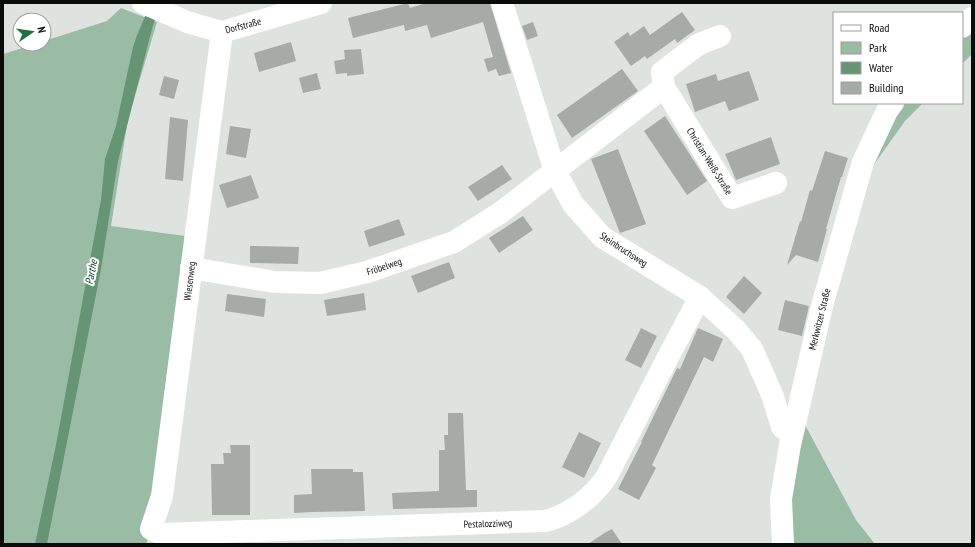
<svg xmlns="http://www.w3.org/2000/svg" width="975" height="547" viewBox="0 0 975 547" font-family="'PT Sans Narrow',sans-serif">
<rect width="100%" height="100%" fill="#dfe3e0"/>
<g fill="#9abca4">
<path d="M 121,8 L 157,22 L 128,119 L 111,226 L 185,236 L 148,525 L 147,544 L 3,544 L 3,54 L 35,44 L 44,44 L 44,41 L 107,21 Z"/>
<path d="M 972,31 L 972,54 L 962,64 L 962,38 Z"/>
<path d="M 900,103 L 923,103 L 905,121 L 865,177 Z"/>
<path d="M 803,421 L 856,520 L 875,544 L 791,544 L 789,499 Z"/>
</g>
<path fill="#669575" d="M 151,3 L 162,3 L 153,25 L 118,161 L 101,269 L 47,544 L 35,544 L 56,445 L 101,200 L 105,159 L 116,126 L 133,47 L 137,35 Z"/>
<g fill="#a7aba8">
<path d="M 408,3 L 410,8 L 426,3 L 490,3 L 511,73 L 499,76 L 496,69 L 488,72 L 484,59 L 493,57 L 483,22 L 431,38 L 427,25 L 405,31 L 404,25 L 353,38 L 348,18 Z"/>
<path d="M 682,12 L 695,30 L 677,43 L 675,39 L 647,59 L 645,56 L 631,66 L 614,42 L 628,32 L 630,36 L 644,26 L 650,35 Z"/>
<path d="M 533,22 L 538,36 L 527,40 L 522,26 Z"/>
<path d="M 291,42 L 296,61 L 259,72 L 254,53 Z"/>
<path d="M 361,49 L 364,74 L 347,76 L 347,73 L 336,74 L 334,61 L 345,59 L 344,50 Z"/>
<path d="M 622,69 L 638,91 L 572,138 L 557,115 Z"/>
<path d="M 749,71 L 759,100 L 729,111 L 725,101 L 695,112 L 686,84 L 716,74 L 718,81 Z"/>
<path d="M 317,73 L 321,89 L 303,93 L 299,78 Z"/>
<path d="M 164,76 L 179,80 L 174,99 L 159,95 Z"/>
<path d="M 665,116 L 707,181 L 687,195 L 644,131 Z"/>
<path d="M 170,117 L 188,120 L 183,181 L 165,179 Z"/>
<path d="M 230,126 L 251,129 L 246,158 L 226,154 Z"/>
<path d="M 771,137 L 780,164 L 736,180 L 725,154 Z"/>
<path d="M 618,149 L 646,224 L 620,233 L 591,159 Z"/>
<path d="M 825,151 L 848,158 L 842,177 L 841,177 L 826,229 L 827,229 L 818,262 L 796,255 L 787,265 L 800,221 L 801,222 L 810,190 L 812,191 Z"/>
<path d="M 502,165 L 512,179 L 478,201 L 468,187 Z"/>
<path d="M 251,175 L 259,198 L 227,208 L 219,185 Z"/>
<path d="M 523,216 L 533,230 L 499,253 L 489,238 Z"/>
<path d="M 399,219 L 405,235 L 369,247 L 364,231 Z"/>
<path d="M 250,246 L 299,247 L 298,264 L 250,263 Z"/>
<path d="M 449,262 L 455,278 L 418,293 L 411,276 Z"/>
<path d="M 744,276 L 762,293 L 744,314 L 726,297 Z"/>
<path d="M 364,293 L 366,310 L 327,316 L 324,300 Z"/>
<path d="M 227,294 L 266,299 L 264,317 L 225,311 Z"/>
<path d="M 785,300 L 809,306 L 802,336 L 778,330 Z"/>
<path d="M 641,328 L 657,336 L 641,368 L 625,360 Z"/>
<path d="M 698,328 L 723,339 L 713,362 L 704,357 L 652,465 L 656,468 L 639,500 L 618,489 L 642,442 L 641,442 L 677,368 L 680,369 Z"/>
<path d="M 448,413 L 463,413 L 466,490 L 477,490 L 477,507 L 393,509 L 392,493 L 439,491 L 439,450 L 445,450 L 444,435 L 448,435 Z"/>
<path d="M 579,432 L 601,443 L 584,478 L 562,467 Z"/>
<path d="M 230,445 L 250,445 L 250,515 L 212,515 L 211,464 L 224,464 L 223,453 L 231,453 Z"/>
<path d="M 311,469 L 353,469 L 353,472 L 363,472 L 365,511 L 313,512 L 294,513 L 294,495 L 312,494 Z"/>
<path d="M 612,529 L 622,544 L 588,544 L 606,532 Z"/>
</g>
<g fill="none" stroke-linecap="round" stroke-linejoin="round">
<g stroke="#fff" stroke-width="22">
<path d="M 143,3 L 187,22 L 222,32 L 321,3"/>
<path d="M 502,3 L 555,171 L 573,204 L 602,237 L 700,297 L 736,330 L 752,349 L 773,397 L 782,427 L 791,434"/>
<path d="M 962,27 L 972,18"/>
<path d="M 222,32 L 162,496 L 151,529 L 162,534 L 545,521 C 570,515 593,497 607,476 L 667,359 L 700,297"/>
<path d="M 720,36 L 699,44 L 662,72 L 664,87 L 732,198 L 776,183"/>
<path d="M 191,268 L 275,282 L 320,283 L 367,272 L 454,242 L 500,213 L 664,87"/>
<path d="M 783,544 L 781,499 L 790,445 L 822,306 L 863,162 L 887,111 L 893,103"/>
</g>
</g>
<g text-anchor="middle" stroke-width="4" stroke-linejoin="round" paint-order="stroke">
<g font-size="10" fill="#0a0c0b" stroke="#fff">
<text transform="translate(243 25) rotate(-15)" y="4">Dorfstraße</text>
<text transform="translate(710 161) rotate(58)" y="4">Christian-Weiß-Straße</text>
<text transform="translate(624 249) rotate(33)" y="4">Steinbruchsweg</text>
<text transform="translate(384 266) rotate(-18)" y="4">Fröbelweg</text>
<text transform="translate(189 281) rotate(-83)" y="4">Wiesenweg</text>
<text transform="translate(819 319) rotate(-76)" y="4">Merkwitzer Straße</text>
<text transform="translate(488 523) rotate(-2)" y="4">Pestalozziweg</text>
</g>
<g font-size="11" font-style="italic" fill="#003f1f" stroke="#fff">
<text transform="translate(91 272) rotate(-79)" y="4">Parthe</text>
</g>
</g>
<rect width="975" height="547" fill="none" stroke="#0a0c0b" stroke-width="8"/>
<rect x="833" y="12" width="130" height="92" fill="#ffffff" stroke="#9d9e9d"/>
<rect x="841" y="25" width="20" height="6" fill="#ffffff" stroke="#9d9e9d"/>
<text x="869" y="32" font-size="12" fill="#0a0c0b">Road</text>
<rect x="841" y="42" width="20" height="12" fill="#9abca4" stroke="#9d9e9d"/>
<text x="869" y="52" font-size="12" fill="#0a0c0b">Park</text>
<rect x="841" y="62" width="20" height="12" fill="#669575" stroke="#9d9e9d"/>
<text x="869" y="72" font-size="12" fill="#0a0c0b">Water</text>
<rect x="841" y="82" width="20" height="12" fill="#a7aba8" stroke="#9d9e9d"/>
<text x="869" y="92" font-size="12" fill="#0a0c0b">Building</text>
<g transform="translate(32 32) rotate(77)"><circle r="19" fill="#ffffff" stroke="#9d9e9d"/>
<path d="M0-3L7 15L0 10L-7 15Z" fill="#1e7143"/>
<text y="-6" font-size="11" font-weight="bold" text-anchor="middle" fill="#0a0c0b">N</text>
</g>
</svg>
